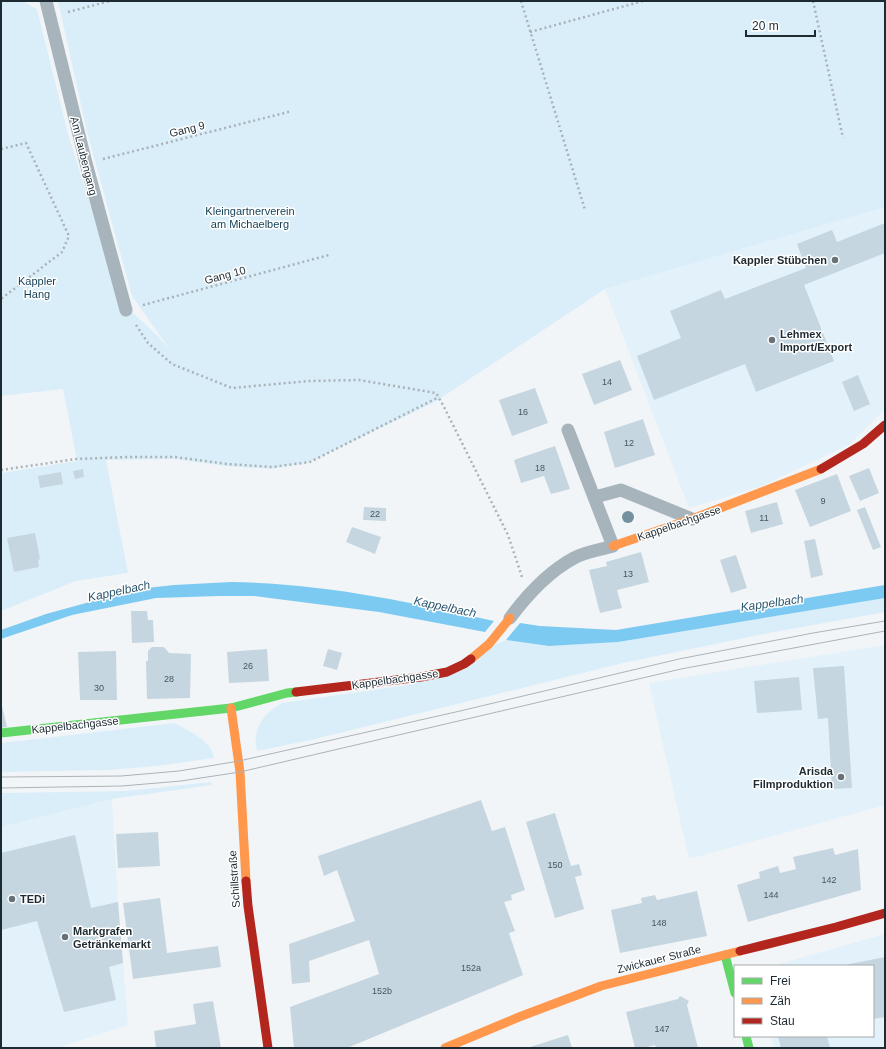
<svg xmlns="http://www.w3.org/2000/svg" width="886" height="1049" viewBox="0 0 886 1049" font-family="Helvetica,sans-serif">
<rect width="100%" height="100%" fill="#f2f5f7"/>
<g fill="#e2f1fa">
<path d="M 885,207 L 885,409 L 850,444 L 762,486 L 689,508 L 605,289 Z"/>
<path d="M 885,645 L 885,805 L 689,859 L 649,683 Z"/>
<path d="M 112,799 L 118,902 L 128,1025 L 57,1048 L 1,1048 L 1,827 Z"/>
<path d="M 885,934 L 885,1048 L 774,1048 L 771,1036 L 873,1036 L 873,966 L 772,966 Z"/>
</g>
<g fill="#daeefa">
<path d="M 1,1 L 22,1 L 37,9 L 68,134 L 121,302 L 158,336 L 170,350 L 132,296 L 87,132 L 58,1 L 885,1 L 885,207 L 605,289 L 435,402 L 310,462 L 271,469 L 226,466 L 173,459 L 106,460 L 128,573 L 76,581 L 1,611 L 1,473 L 77,461 L 63,389 L 1,396 Z"/>
<path d="M 885,598 L 885,612 L 769,633 L 623,663 L 311,740 L 257,751 C 256,746 255,740 256,735 C 258,720 270,710 282,703 L 408,685 L 506,640 L 549,646 L 618,642 Z"/>
<path d="M 175,723 C 190,732 211,740 214,758 L 157,766 L 110,770 L 1,772 L 1,743 Z"/>
<path d="M 211,782 L 212,785 L 112,799 L 1,827 L 1,793 L 126,791 Z"/>
</g>
<g fill="#7ccaf1">
<path d="M 231,582 C 319,583 408,601 494,621 L 485,632 L 379,612 L 254,596 L 219,596 L 156,598 L 72,615 L 1,639 L 1,630 L 46,614 L 137,589 L 174,585 Z"/>
<path d="M 885,585 L 885,598 L 618,642 L 549,646 L 506,640 L 520,623 L 540,626 L 616,630 Z"/>
</g>
<g fill="#c5d6e0">
<path d="M 885,223 L 885,253 L 804,285 L 834,361 L 756,392 L 745,364 L 654,400 L 637,356 L 681,338 L 670,311 L 721,290 L 725,299 L 806,268 L 797,244 L 832,230 L 837,242 Z"/>
<path d="M 620,360 L 632,390 L 594,405 L 582,374 Z"/>
<path d="M 858,375 L 870,404 L 854,411 L 842,382 Z"/>
<path d="M 535,388 L 548,423 L 512,436 L 499,400 Z"/>
<path d="M 643,419 L 655,455 L 615,468 L 604,432 Z"/>
<path d="M 555,446 L 570,489 L 551,494 L 544,476 L 521,483 L 514,460 Z"/>
<path d="M 869,468 L 879,493 L 860,501 L 849,476 Z"/>
<path d="M 83,469 L 84,477 L 75,479 L 73,471 Z"/>
<path d="M 61,472 L 63,484 L 40,488 L 38,476 Z"/>
<path d="M 837,474 L 851,511 L 810,527 L 795,490 Z"/>
<path d="M 777,502 L 783,524 L 751,533 L 745,511 Z"/>
<path d="M 364,507 L 386,508 L 386,521 L 363,520 Z"/>
<path d="M 865,507 L 881,547 L 873,550 L 857,510 Z"/>
<path d="M 352,527 L 381,537 L 375,554 L 346,542 Z"/>
<path d="M 35,533 L 40,559 L 38,560 L 39,567 L 14,572 L 7,538 Z"/>
<path d="M 815,539 L 823,575 L 811,578 L 804,541 Z"/>
<path d="M 641,552 L 649,582 L 617,590 L 622,608 L 600,613 L 589,570 L 607,566 L 606,562 Z"/>
<path d="M 736,555 L 747,588 L 731,593 L 720,560 Z"/>
<path d="M 131,611 L 147,611 L 148,620 L 153,620 L 154,642 L 132,643 Z"/>
<path d="M 152,647 L 164,647 L 169,653 L 191,654 L 190,698 L 147,699 L 146,661 L 148,661 L 148,651 Z"/>
<path d="M 267,649 L 269,681 L 229,683 L 227,652 Z"/>
<path d="M 328,649 L 342,653 L 337,670 L 323,666 Z"/>
<path d="M 116,651 L 117,700 L 80,700 L 78,652 Z"/>
<path d="M 844,666 L 852,788 L 832,789 L 828,718 L 818,719 L 813,668 Z"/>
<path d="M 799,677 L 802,710 L 757,713 L 754,681 Z"/>
<path d="M 1,702 L 7,727 L 1,728 Z"/>
<path d="M 481,800 L 492,831 L 505,827 L 525,890 L 511,895 L 512,900 L 504,902 L 515,931 L 509,933 L 523,975 L 347,1048 L 294,1048 L 290,1007 L 379,974 L 369,940 L 309,961 L 310,982 L 292,984 L 289,944 L 355,921 L 337,870 L 324,876 L 318,856 Z"/>
<path d="M 555,813 L 571,866 L 579,864 L 582,875 L 575,877 L 584,909 L 555,918 L 526,822 Z"/>
<path d="M 158,832 L 160,866 L 118,868 L 116,834 Z"/>
<path d="M 75,835 L 91,908 L 118,902 L 123,963 L 109,967 L 116,1000 L 64,1012 L 37,921 L 1,930 L 1,853 Z"/>
<path d="M 833,848 L 835,855 L 858,849 L 861,890 L 748,922 L 737,885 L 760,878 L 759,872 L 778,866 L 780,873 L 796,869 L 793,857 Z"/>
<path d="M 697,891 L 707,936 L 620,953 L 611,910 L 642,903 L 641,898 L 655,895 L 657,900 Z"/>
<path d="M 160,898 L 167,953 L 218,946 L 221,967 L 133,979 L 123,903 Z"/>
<path d="M 885,957 L 885,1017 L 873,1019 L 873,966 L 845,965 Z"/>
<path d="M 680,996 L 689,1001 L 687,1005 L 698,1048 L 656,1048 L 655,1045 L 644,1048 L 635,1048 L 626,1012 L 678,999 Z"/>
<path d="M 213,1001 L 221,1048 L 156,1048 L 154,1031 L 196,1024 L 193,1004 Z"/>
<path d="M 568,1035 L 572,1048 L 531,1048 L 530,1047 Z"/>
<path d="M 778,1036 L 827,1036 L 830,1048 L 781,1048 Z"/>
</g>
<g fill="none" stroke-linecap="round" stroke-linejoin="round">
<g stroke="#a8b2b7" stroke-width="2.5" stroke-dasharray="2 3" stroke-linecap="butt">
<path d="M 521,1 L 585,210"/>
<path d="M 813,1 L 843,138"/>
<path d="M 68,12 L 110,1"/>
<path d="M 530,32 L 643,1"/>
<path d="M 1,149 L 26,143 L 69,236 L 62,252 L 1,299"/>
<path d="M 103,159 L 292,111"/>
<path d="M 143,305 L 329,255"/>
<path d="M 136,325 L 148,343 L 172,364 L 232,388 L 309,381 L 359,380 L 436,393 L 443,405 L 508,535 L 522,577"/>
<path d="M 1,470 L 76,459 L 128,457 L 175,457 L 227,464 L 272,467 L 310,462 L 439,397"/>
</g>
<g stroke="#a7b4bc" stroke-width="13">
<path d="M 46,1 L 86,163 L 126,310"/>
<path d="M 595,497 L 621,490 L 692,519"/>
<path d="M 510,618 C 527,595 548,572 574,558 C 585,552 600,550 613,546 L 568,430"/>
</g>
<g stroke="#63d668" stroke-width="9">
<path d="M 1,733 L 231,708 L 287,693 L 296,692"/>
<path d="M 725,955 L 735,993"/>
<path d="M 746,1036 L 749,1048"/>
</g>
<g stroke="#ff974d" stroke-width="9">
<path d="M 613,546 L 692,519 L 821,469"/>
<path d="M 471,659 L 489,644 L 510,618"/>
<path d="M 231,708 L 240,772 L 246,881"/>
<path d="M 445,1048 L 519,1017 L 601,986 L 740,951"/>
</g>
<g stroke="#b3261e" stroke-width="9">
<path d="M 821,469 L 863,444 L 885,425"/>
<path d="M 296,692 L 421,677 L 447,672 L 464,664 L 471,659"/>
<path d="M 246,881 L 248,906 L 268,1048"/>
<path d="M 740,951 L 836,927 L 885,913"/>
</g>
<g stroke="#abb3b8" stroke-width="1">
<path d="M 1,777 L 121,776 L 179,771 L 239,761 L 460,711 L 679,659 L 813,633 L 885,621"/>
<path d="M 1,788 L 122,786 L 181,781 L 240,772 L 681,669 L 885,631"/>
</g>
</g>
<circle fill="#75909e" cx="628" cy="517" r="6"/>
<g fill="#687177" stroke="#fff" stroke-width="1.5">
<circle cx="835" cy="260" r="4"/>
<circle cx="772" cy="340" r="4"/>
<circle cx="841" cy="777" r="4"/>
<circle cx="12" cy="899" r="4"/>
<circle cx="65" cy="937" r="4"/>
</g>
<g text-anchor="middle" stroke-width="3" stroke-linejoin="round" paint-order="stroke">
<g font-size="9" fill="#47555e">
<text x="607" y="385">14</text>
<text x="523" y="415">16</text>
<text x="629" y="446">12</text>
<text x="540" y="471">18</text>
<text x="823" y="504">9</text>
<text x="375" y="517">22</text>
<text x="764" y="521">11</text>
<text x="628" y="577">13</text>
<text x="248" y="669">26</text>
<text x="169" y="682">28</text>
<text x="99" y="691">30</text>
<text x="555" y="868">150</text>
<text x="829" y="883">142</text>
<text x="771" y="898">144</text>
<text x="659" y="926">148</text>
<text x="471" y="971">152a</text>
<text x="382" y="994">152b</text>
<text x="662" y="1032">147</text>
</g>
<g font-size="11" fill="#1d2a32" stroke="#fff">
<text transform="translate(187 129) rotate(-14)" y="4">Gang 9</text>
<text transform="translate(84 156) rotate(76)" y="4">Am Laubengang</text>
<text transform="translate(225 275) rotate(-15)" y="4">Gang 10</text>
<text transform="translate(679 523) rotate(-19)" y="4">Kappelbachgasse</text>
<text transform="translate(395 679) rotate(-8)" y="4">Kappelbachgasse</text>
<text transform="translate(75 725) rotate(-6)" y="4">Kappelbachgasse</text>
<text transform="translate(234 879) rotate(-94)" y="4">Schillstraße</text>
<text transform="translate(659 959) rotate(-14)" y="4">Zwickauer Straße</text>
</g>
<g font-size="11" fill="#0f3e55" stroke="#fff">
<text x="250" y="215">Kleingartnerverein<tspan x="250" dy="13">am Michaelberg</tspan></text>
<text x="37" y="285">Kappler<tspan x="37" dy="13">Hang</tspan></text>
</g>
<g font-size="11" font-weight="bold" fill="#1d2a32" stroke="#fff" text-anchor="start">
<text x="827" y="264" text-anchor="end">Kappler Stübchen</text>
<text x="780" y="338">Lehmex<tspan x="780" dy="13">Import/Export</tspan></text>
<text x="833" y="775" text-anchor="end">Arisda<tspan x="833" dy="13">Filmproduktion</tspan></text>
<text x="20" y="903">TEDi</text>
<text x="73" y="935">Markgrafen<tspan x="73" dy="13">Getränkemarkt</tspan></text>
</g>
<g font-size="12" font-style="italic" fill="#2c5870" stroke="#fff">
<text transform="translate(119 591) rotate(-12)" y="4">Kappelbach</text>
<text transform="translate(772 603) rotate(-8)" y="4">Kappelbach</text>
<text transform="translate(445 607) rotate(12)" y="4">Kappelbach</text>
</g>
</g>
<rect width="886" height="1049" fill="none" stroke="#1d2a32" stroke-width="4"/>
<rect x="734" y="965" width="140" height="72" fill="#ffffff" stroke="#a5aaad"/>
<rect x="742" y="978" width="20" height="6" fill="#63d668" stroke="#a5aaad"/>
<text x="770" y="985" font-size="12" fill="#1d2a32">Frei</text>
<rect x="742" y="998" width="20" height="6" fill="#ff974d" stroke="#a5aaad"/>
<text x="770" y="1005" font-size="12" fill="#1d2a32">Zäh</text>
<rect x="742" y="1018" width="20" height="6" fill="#b3261e" stroke="#a5aaad"/>
<text x="770" y="1025" font-size="12" fill="#1d2a32">Stau</text>
<path d="M746 30v6h69v-6" fill="none" stroke="#1d2a32" stroke-width="2"/>
<text x="752" y="30" font-size="12" fill="#1d2a32" stroke="#ffffff" stroke-width="3" paint-order="stroke">20 m</text>
</svg>
